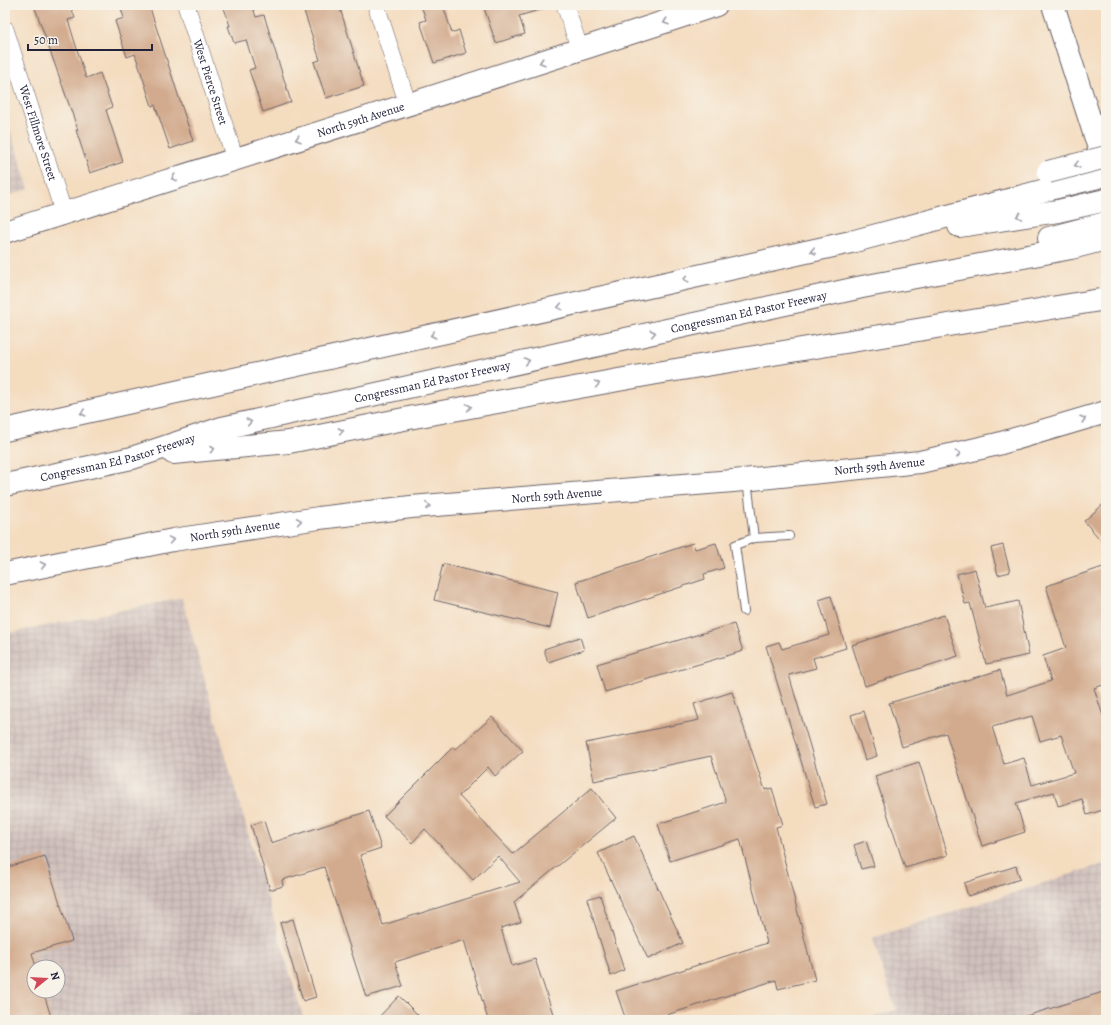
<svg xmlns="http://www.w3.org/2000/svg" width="1111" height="1025" viewBox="0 0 1111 1025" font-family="Alegreya,serif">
<defs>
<pattern id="industrial-grid" width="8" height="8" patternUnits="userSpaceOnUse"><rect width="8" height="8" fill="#d0c0bc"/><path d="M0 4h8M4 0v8" fill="none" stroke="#b2a5a2"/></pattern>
</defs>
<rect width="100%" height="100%" fill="#f7f3e8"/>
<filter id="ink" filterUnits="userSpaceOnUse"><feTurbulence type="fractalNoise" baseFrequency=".025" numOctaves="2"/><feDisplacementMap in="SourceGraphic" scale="8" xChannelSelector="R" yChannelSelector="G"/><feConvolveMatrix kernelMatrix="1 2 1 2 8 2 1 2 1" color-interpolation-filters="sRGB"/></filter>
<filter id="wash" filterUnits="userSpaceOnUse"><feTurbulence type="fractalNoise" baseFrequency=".012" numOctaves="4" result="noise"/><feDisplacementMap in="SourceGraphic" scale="16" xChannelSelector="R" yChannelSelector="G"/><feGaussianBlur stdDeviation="0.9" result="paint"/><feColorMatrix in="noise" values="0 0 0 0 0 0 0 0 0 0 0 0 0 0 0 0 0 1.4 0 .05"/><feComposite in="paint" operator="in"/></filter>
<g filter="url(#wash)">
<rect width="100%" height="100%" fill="#f4dcbf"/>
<g fill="url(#industrial-grid)" fill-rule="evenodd">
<path d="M 5,114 L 29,189 L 5,197 Z"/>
<path d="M 182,598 L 233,782 L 304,1020 L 5,1020 L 5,634 ZM 34,967 L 58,967 L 58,991 L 34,991 Z"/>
<path d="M 1106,863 L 1106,1020 L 864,1020 L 896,1010 L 872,938 Z"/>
</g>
<g id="blocks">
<g fill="#d2aa8d" fill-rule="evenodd">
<path d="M 34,5 L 70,5 L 75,18 L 68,20 L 86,78 L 100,73 L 112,107 L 106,110 L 123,162 L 90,173 L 76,130 L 78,130 Z"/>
<path d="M 120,5 L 149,5 L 193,141 L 170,149 L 155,105 L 152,106 L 135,54 L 127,57 L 115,21 L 124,18 Z"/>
<path d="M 223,5 L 252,5 L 256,17 L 264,15 L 291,102 L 263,112 L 249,70 L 255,68 L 246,40 L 234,43 L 228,26 L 230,26 Z"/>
<path d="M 302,5 L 339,5 L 364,86 L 326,98 L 314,62 L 320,60 Z"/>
<path d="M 421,5 L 443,5 L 452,33 L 459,30 L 466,53 L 434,63 L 420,22 L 426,20 Z"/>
<path d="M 483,5 L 546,5 L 546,8 L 519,16 L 525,34 L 496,43 Z"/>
<path d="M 1106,502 L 1106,546 L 1084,521 Z"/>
<path d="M 693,543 L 695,549 L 716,543 L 724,568 L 704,574 L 705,579 L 588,618 L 576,582 Z"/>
<path d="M 1003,545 L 1010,572 L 998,575 L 991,548 Z"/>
<path d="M 443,564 L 558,592 L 550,628 L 434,600 Z"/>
<path d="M 1106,566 L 1106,684 L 1094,688 L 1106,725 L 1106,809 L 1087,815 L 1082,799 L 1058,806 L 1054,792 L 1016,803 L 1025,832 L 982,846 L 946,733 L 902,747 L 889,703 L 1000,670 L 1007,695 L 1051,681 L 1043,656 L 1066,648 L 1046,586 ZM 1032,716 L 1040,741 L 1061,735 L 1074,773 L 1032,785 L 1024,758 L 1004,764 L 992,727 Z"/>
<path d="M 975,569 L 985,608 L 1018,601 L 1029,655 L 986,664 L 970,603 L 965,604 L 957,574 Z"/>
<path d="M 831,596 L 846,648 L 813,658 L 816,668 L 789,675 L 827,804 L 815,807 L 766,646 L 779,642 L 782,649 L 829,635 L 819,600 Z"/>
<path d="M 944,615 L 958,656 L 865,686 L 852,645 Z"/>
<path d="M 734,624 L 743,651 L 605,692 L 597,664 Z"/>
<path d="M 580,637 L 584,650 L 548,662 L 544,649 Z"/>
<path d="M 732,692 L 765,790 L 772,788 L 783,825 L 776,827 L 815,980 L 778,989 L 776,980 L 651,1020 L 626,1020 L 616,991 L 767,943 L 740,839 L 670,861 L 658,824 L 726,802 L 711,756 L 594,781 L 586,743 L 699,720 L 694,704 Z"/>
<path d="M 864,711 L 877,756 L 865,760 L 851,715 Z"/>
<path d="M 492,717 L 523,751 L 495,776 L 488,767 L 459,796 L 513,854 L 592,788 L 616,818 L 514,902 L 521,922 L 501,928 L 512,966 L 535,959 L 555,1020 L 488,1020 L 464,940 L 395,962 L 403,986 L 366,997 L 324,867 L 282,880 L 283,886 L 270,890 L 251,825 L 264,821 L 271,843 L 369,811 L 381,848 L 360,855 L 383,925 L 520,882 L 498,856 L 473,880 L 425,829 L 412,843 L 384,816 L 453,747 L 456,749 Z"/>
<path d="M 919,762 L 948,855 L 905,868 L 875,776 Z"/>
<path d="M 634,836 L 683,943 L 648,959 L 598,853 Z"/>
<path d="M 866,841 L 874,866 L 861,869 L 854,845 Z"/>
<path d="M 45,856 L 72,941 L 32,953 L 36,967 L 34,967 L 34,991 L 43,991 L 52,1020 L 5,1020 L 5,868 Z"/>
<path d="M 1016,866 L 1020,879 L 968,896 L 964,883 Z"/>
<path d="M 600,895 L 624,970 L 611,976 L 587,899 Z"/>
<path d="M 293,919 L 316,997 L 303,1001 L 280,923 Z"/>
<path d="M 1106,991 L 1106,1020 L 1024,1020 L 1023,1017 Z"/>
<path d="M 399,996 L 423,1020 L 376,1020 Z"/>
</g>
</g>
</g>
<g filter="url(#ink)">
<use href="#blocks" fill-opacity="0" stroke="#6c6369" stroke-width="1"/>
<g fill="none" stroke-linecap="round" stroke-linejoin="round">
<g stroke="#6c6369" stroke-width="10">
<g id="service">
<path d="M 754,538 L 789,536"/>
<path d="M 744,611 L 735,545 L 754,538 L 747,480"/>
</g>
</g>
<g stroke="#6c6369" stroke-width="18">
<g id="minor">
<path id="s1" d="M 186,5 L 235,159"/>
<path d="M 376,5 L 408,105"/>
<path d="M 565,5 L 580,50"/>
<path id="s2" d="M 5,29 L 64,214"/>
</g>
</g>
<g stroke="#6c6369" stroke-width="24">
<g id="secondary">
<path d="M 1053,5 L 1106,170"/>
<path id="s3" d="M 5,232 C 242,157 480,83 716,5"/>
<path id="s4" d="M 5,574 L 173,540 L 319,518 L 411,507 L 733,481 L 920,462 L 998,444 L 1106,412"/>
</g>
</g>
<g stroke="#6c6369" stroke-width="24">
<g id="motorway">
<path d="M 959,226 L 1058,211 L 1106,200"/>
<path d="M 1049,238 L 1106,223"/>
<path d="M 5,430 L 851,242 L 1053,188 L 1106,175"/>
<path d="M 173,453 L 289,442 L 414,417 L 657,373 L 1106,299"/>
<path id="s5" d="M 5,485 L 132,458 L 222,428 L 862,287 L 1071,248 L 1106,239"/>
</g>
</g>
<use href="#service" stroke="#fff" stroke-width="8"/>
<use href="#minor" stroke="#fff" stroke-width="17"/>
<use href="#secondary" stroke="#fff" stroke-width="22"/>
<use href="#motorway" stroke="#fff" stroke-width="22"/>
<g stroke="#6c6369" stroke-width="24" stroke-linecap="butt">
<path id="motorway-bridge" d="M 1048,172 L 1106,157"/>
</g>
<use href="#motorway-bridge" stroke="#fff" stroke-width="22"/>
</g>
<defs><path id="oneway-chevron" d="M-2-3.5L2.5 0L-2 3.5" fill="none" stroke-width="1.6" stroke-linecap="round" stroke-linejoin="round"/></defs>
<g stroke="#9c9ca7">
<use href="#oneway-chevron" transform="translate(666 22) rotate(162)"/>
<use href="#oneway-chevron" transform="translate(542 62) rotate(162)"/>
<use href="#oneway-chevron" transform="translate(298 139) rotate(163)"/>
<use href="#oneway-chevron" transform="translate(1077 165) rotate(166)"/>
<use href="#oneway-chevron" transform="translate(174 178) rotate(162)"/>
<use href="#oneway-chevron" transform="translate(1019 216) rotate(171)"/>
<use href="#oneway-chevron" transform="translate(813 251) rotate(168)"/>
<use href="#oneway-chevron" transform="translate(686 279) rotate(168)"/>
<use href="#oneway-chevron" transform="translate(560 307) rotate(168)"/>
<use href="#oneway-chevron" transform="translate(653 333) rotate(-12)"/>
<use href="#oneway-chevron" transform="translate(433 335) rotate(167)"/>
<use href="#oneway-chevron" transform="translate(527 361) rotate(-12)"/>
<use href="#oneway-chevron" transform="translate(597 384) rotate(-10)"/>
<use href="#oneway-chevron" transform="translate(469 407) rotate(-10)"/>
<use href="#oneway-chevron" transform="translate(83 413) rotate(167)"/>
<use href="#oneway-chevron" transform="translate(1083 419) rotate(-17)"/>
<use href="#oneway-chevron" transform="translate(249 422) rotate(-12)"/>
<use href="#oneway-chevron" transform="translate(341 431) rotate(-11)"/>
<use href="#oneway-chevron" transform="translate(212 449) rotate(-6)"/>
<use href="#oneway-chevron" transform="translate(958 454) rotate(-12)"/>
<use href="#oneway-chevron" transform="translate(428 506) rotate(-5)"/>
<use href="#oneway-chevron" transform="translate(299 521) rotate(-8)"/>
<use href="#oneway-chevron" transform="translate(171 540) rotate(-10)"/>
<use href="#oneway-chevron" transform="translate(43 565) rotate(-12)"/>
</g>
</g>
<g text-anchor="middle" stroke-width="3.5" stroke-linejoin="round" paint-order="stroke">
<g font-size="12" fill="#22223b" stroke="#f7f3e8">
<text dy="4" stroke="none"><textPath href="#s1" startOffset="81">West Pierce Street</textPath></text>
<text dy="4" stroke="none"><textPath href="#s3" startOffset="373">North 59th Avenue</textPath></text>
<text dy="4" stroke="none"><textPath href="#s2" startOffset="109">West Fillmore Street</textPath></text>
<text dy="4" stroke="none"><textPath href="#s5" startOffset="764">Congressman Ed Pastor Freeway</textPath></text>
<text dy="4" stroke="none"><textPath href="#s5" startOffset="440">Congressman Ed Pastor Freeway</textPath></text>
<text dy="4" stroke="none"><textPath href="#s5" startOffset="116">Congressman Ed Pastor Freeway</textPath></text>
<text dy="4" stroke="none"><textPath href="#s4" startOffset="882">North 59th Avenue</textPath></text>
<text dy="4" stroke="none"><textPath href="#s4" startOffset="558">North 59th Avenue</textPath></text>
<text dy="4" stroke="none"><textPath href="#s4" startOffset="234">North 59th Avenue</textPath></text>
</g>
</g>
<rect width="1111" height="1025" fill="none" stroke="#f7f3e8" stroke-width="20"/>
<g transform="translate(46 979) rotate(72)"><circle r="19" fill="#f7f3e8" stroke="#a29fa3"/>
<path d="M0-3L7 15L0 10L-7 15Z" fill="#d1495b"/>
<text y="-6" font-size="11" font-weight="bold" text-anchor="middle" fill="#22223b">N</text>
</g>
<path d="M28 44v6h124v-6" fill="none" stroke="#22223b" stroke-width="2"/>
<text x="34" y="44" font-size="12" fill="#22223b" stroke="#f7f3e8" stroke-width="3" paint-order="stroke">50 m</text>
</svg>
